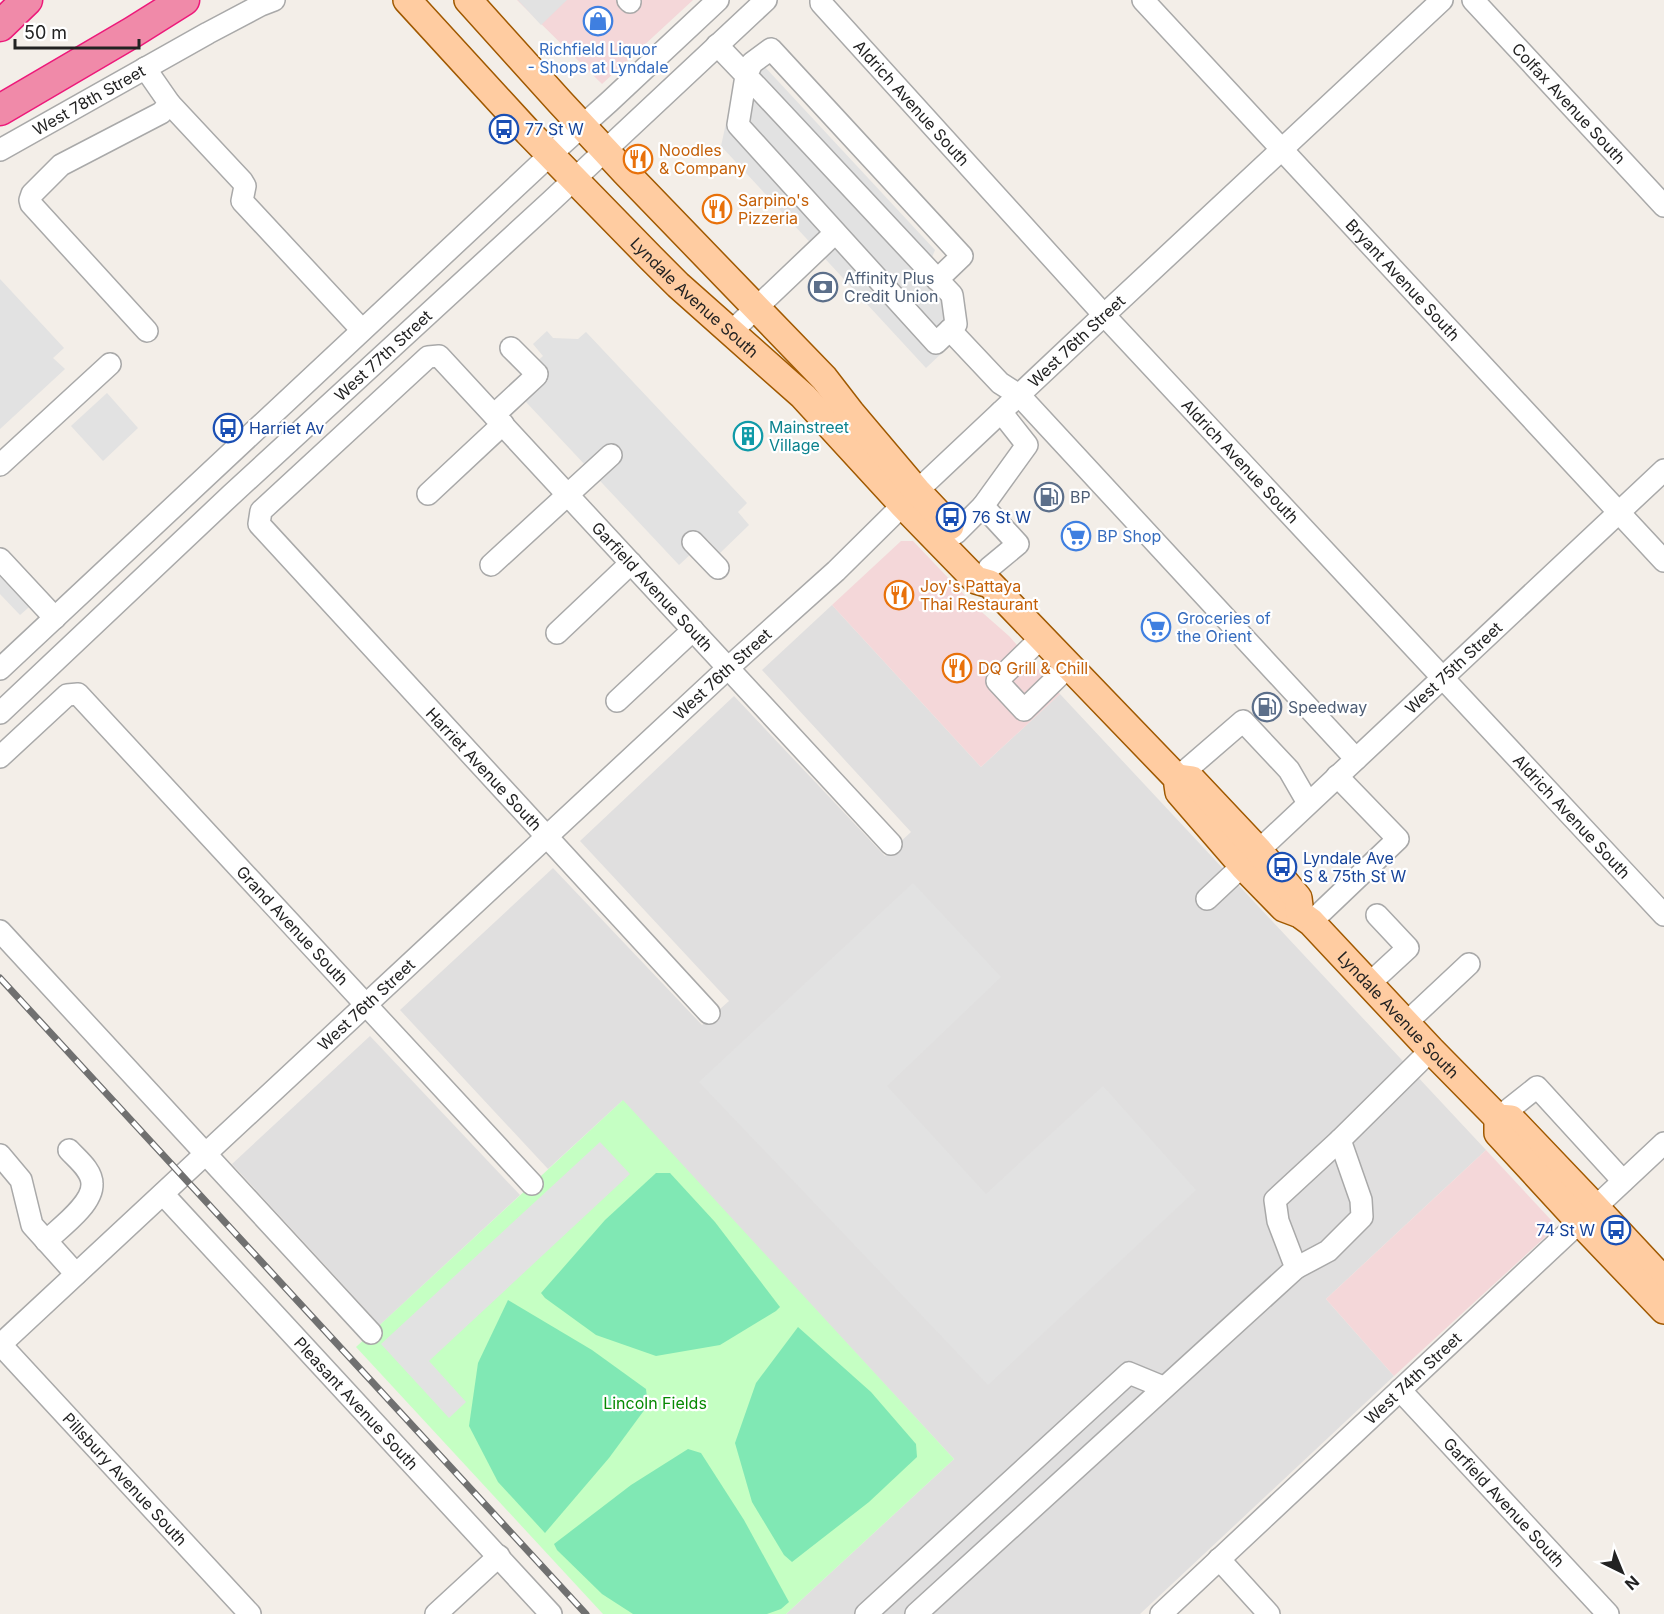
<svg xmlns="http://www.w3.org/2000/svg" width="1664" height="1614" viewBox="0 0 1664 1614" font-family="Inter,sans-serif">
<rect width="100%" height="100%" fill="#f3eee8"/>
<g fill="#e0dfdf">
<path d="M 832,605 L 981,767 L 1060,694 L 1486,1150 L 1326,1299 L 1394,1376 L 1140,1614 L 786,1614 L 954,1459 L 622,1101 L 548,1169 L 400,1010 L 553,868 L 702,1025 L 729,1001 L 580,841 L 734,696 L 885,856 L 911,832 L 762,670 Z"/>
<path d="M 370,1036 L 520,1195 L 380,1325 L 232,1164 Z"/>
</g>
<g fill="#f4d7d9">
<path d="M 517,0 L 693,0 L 602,84 Z"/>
<path d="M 901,541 L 913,541 L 976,607 L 1009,636 L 1060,694 L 981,767 L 832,605 Z"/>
<path d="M 1486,1150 L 1552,1221 L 1554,1229 L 1394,1376 L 1326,1299 Z"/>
</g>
<path fill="#c5ffc3" d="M 623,1100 L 954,1459 L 786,1614 L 603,1614 L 356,1347 Z"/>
<g fill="#80e8b4">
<path d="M 656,1173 L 670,1173 L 715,1222 L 780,1307 L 776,1311 L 720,1345 L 656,1356 L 596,1335 L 545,1298 L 541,1293 L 605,1220 Z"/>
<path d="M 508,1300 L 592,1350 L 646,1389 L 648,1405 L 609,1458 L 545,1533 L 498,1482 L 469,1426 L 478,1363 Z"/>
<path d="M 798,1327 L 871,1392 L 916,1444 L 917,1457 L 869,1502 L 792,1562 L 784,1555 L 752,1502 L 735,1443 L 756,1383 Z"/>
<path d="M 688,1449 L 701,1453 L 744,1520 L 789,1602 L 781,1609 L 767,1614 L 633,1614 L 602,1594 L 557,1550 L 554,1544 L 631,1485 Z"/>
</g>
<g fill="#e2e2e2">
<path d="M 518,0 L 567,0 L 541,25 Z"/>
<path d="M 764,66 L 935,250 L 929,265 L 961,335 L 926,368 L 721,146 L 732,96 Z"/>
<path d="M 0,279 L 64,348 L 53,358 L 65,369 L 0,429 Z"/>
<path d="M 547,331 L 553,338 L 578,339 L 586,332 L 747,503 L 738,512 L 749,525 L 720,553 L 707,539 L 679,565 L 511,386 L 543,356 L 533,344 Z"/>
<path d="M 107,393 L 138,428 L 103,461 L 71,426 Z"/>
<path d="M 0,549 L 43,595 L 20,615 L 0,594 Z"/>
<path d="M 913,883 L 1001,977 L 887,1086 L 986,1194 L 1103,1086 L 1196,1190 L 988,1385 L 699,1082 Z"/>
<path d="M 600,1142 L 630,1174 L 429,1361 L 466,1402 L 449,1418 L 381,1344 Z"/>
</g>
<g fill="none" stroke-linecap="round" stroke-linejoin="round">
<g stroke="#a9a9a9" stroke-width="24">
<g id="minor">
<path d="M 628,0 L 630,2"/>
<path id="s1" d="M 821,0 L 821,3 L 1104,315 L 1664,915"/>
<path id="s2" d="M 1143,0 L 1664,561"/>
<path id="s3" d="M 1473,0 L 1664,206"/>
<path d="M 717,45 L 762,92 L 952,295 L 956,324 L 936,343 L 738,125 L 746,76 L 752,63 L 771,49 L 962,256 L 937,280"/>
<path d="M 145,68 L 170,104 L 161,113 L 61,165 L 32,194 L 30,200 L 31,204 L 147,331"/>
<path d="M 170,104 L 242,181 L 245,186 L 242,201 L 362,330"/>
<path id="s4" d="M 0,150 L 208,33 L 261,5 L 274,0"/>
<path d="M 950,330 L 1000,383 L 1019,395 L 1356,759"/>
<path d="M 731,332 L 835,233"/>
<path d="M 511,348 L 537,374"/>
<path d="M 494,415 L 536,376"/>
<path d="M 0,465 L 110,364"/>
<path d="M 428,494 L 503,424"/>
<path d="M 983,506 L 1027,445 L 1001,412"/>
<path d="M 956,533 L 983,506 L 1018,544 L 989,568"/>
<path d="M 693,542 L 718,568"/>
<path d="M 0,559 L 55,618"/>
<path d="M 491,565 L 611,455"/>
<path d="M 557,633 L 631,563"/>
<path d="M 1041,638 L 997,681 L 1024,710 L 1068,667"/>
<path d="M 0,669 L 551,154 L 609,102 L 718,0"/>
<path d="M 617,701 L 693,630"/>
<path id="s5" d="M 0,713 L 231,495 L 550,202 L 766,0"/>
<path id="s6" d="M 0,757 L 67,695 L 78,694 L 532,1184"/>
<path d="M 1177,778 L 1243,721 L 1289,770 L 1308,803"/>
<path id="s7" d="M 1207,899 L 1664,470"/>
<path d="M 1311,922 L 1398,839 L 1337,776"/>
<path d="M 0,931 L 371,1333"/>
<path d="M 1369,984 L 1408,948 L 1377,915"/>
<path id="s8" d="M 709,1013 L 259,524 L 261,511 L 428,357 L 439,356 L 891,844"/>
<path d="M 1406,1023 L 1469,964"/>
<path d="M 1498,1118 L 1537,1087 L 1623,1181"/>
<path d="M 0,1155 L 21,1180 L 32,1225 L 76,1274"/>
<path id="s9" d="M 163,1194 L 551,1614"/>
<path d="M 46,1241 C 60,1228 93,1204 92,1184 C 92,1170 77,1159 69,1150"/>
<path d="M 1296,1268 L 1328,1251 L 1362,1217 L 1361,1200 L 1340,1140"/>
<path id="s10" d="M 0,1344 L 250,1614"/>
<path id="s11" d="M 0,1345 L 728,668 L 836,571 L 917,491 L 1104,315 L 1442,0"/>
<path id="s12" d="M 1400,1390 L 1608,1614"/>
<path d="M 1219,1559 L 1269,1614"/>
<path d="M 436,1614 L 499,1556"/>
<path d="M 866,1614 L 1129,1373 L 1163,1387"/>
<path d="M 916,1614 L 1296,1268 L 1278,1221 L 1275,1200 L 1340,1140 L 1431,1050"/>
<path id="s13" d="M 1161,1614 L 1664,1143"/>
</g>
</g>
<g stroke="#a05900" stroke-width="30">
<g id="major">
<path id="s14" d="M 407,0 L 528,132 L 650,257 L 678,285 L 803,396 L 903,505 L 976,580 L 990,584 L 1177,778 L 1179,792 L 1243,866 L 1284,908 L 1300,914 L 1311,922 L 1431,1050 L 1498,1118 L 1511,1119 L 1595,1207 L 1664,1281"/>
<path d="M 468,0 L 560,102 L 626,173 L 824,378 L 851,413 L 917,491 L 950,526"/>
<path d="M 1177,778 L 1192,780 L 1258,850 L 1298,898 L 1300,914"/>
<path d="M 1498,1118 L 1498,1133 L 1579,1221 L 1664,1310"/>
</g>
</g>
<g stroke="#ed197a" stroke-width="33">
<g id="highway">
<path d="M 0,26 L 27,0"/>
<path d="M 0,110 L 133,32 L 184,0"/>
</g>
</g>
<use href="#minor" stroke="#fff" stroke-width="21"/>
<use href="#major" stroke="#ffcca1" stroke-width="27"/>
<use href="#highway" stroke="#f08aa9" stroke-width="30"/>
<g stroke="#707070" stroke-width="7">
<path id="rail" d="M 0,978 L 586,1614"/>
</g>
<use href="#rail" stroke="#fff" stroke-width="4.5" stroke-dasharray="14" stroke-linecap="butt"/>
</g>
<defs>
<g id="shop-ring" transform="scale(1.5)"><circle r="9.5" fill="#fff" stroke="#3f7fe0" stroke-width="1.5"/><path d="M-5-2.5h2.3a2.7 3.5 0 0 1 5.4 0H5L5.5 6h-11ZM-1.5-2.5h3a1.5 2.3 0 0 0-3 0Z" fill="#3f7fe0"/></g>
<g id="bus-ring" transform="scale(1.5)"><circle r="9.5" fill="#fff" stroke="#1a4fb4" stroke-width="1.5"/><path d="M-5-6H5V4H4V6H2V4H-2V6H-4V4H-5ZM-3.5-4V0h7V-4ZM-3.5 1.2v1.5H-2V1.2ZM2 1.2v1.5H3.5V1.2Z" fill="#1a4fb4"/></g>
<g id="restaurant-ring" transform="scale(1.5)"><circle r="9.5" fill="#fff" stroke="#e8710a" stroke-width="1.5"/><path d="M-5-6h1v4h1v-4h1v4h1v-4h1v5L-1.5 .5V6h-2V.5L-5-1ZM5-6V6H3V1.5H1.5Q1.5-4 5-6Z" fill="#e8710a"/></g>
<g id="bank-ring" transform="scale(1.5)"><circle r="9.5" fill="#fff" stroke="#5c6f8a" stroke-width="1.5"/><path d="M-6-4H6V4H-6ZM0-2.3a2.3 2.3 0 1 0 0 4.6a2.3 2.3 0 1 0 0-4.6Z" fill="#5c6f8a"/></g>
<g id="building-ring" transform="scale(1.5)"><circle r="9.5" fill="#fff" stroke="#0f9aa8" stroke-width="1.5"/><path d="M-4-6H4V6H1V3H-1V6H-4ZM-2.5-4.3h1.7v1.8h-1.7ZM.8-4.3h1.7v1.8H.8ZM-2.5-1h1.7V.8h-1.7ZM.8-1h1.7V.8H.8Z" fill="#0f9aa8"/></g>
<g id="fuel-ring" transform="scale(1.5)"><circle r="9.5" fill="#fff" stroke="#5c6f8a" stroke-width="1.5"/><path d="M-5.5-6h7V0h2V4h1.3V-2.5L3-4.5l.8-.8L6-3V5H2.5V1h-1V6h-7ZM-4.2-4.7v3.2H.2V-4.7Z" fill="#5c6f8a"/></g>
<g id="supermarket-ring" transform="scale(1.5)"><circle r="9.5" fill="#fff" stroke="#3f7fe0" stroke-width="1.5"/><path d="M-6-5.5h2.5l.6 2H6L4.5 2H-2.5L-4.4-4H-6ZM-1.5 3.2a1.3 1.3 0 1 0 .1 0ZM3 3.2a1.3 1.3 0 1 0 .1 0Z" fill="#3f7fe0"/></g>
</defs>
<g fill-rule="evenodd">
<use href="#shop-ring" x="598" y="21"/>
<use href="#bus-ring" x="504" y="129"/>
<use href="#restaurant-ring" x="638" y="159"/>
<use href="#restaurant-ring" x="717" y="209"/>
<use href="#bank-ring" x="823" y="287"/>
<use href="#bus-ring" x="228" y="428"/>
<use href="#building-ring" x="748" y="436"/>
<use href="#fuel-ring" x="1049" y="497"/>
<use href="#bus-ring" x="951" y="517"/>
<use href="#supermarket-ring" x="1076" y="536"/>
<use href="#restaurant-ring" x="899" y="595"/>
<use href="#supermarket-ring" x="1156" y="627"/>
<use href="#restaurant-ring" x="957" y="668"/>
<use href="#fuel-ring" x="1267" y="707"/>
<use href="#bus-ring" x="1282" y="867"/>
<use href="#bus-ring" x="1616" y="1230"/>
</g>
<g text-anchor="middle" stroke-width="4.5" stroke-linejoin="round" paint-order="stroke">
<g font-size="16" fill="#366cbe" stroke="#fff" text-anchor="start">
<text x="598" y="55" text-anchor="middle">Richfield Liquor<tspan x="598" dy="18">- Shops at Lyndale</tspan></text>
<text x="1097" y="542">BP Shop</text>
<text x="1177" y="624">Groceries of<tspan x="1177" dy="18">the Orient</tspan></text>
</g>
<g font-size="16" fill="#222" stroke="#fff">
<text dy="6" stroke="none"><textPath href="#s4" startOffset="102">West 78th Street</textPath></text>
<text dy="6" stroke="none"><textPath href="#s1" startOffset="138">Aldrich Avenue South</textPath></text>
<text dy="6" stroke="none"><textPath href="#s3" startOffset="141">Colfax Avenue South</textPath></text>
<text dy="6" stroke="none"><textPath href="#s2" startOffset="382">Bryant Avenue South</textPath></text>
<text dy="6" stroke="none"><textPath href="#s14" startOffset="414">Lyndale Avenue South</textPath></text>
<text dy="6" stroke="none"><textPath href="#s11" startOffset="1472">West 76th Street</textPath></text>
<text dy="6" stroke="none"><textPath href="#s5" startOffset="524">West 77th Street</textPath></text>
<text dy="6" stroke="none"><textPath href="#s1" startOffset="624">Aldrich Avenue South</textPath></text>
<text dy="6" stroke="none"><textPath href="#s8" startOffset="1230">Garfield Avenue South</textPath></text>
<text dy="6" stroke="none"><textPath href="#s7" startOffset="338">West 75th Street</textPath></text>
<text dy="6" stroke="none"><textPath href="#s11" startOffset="986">West 76th Street</textPath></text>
<text transform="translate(484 769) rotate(47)" y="6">Harriet Avenue South</text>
<text dy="6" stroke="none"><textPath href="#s1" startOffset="1110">Aldrich Avenue South</textPath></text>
<text dy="6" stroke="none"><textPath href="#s6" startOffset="418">Grand Avenue South</textPath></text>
<text dy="6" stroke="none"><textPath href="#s11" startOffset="500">West 76th Street</textPath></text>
<text dy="6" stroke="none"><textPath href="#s14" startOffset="1426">Lyndale Avenue South</textPath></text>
<text dy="6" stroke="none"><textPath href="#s13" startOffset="345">West 74th Street</textPath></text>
<text dy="6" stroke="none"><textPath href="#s9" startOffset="285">Pleasant Avenue South</textPath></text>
<text dy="6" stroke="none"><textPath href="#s10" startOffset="184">Pillsbury Avenue South</textPath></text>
<text dy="6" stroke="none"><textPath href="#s12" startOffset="153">Garfield Avenue South</textPath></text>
</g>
<g font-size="16" fill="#164399" stroke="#fff" text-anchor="start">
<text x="525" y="135">77 St W</text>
<text x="249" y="434">Harriet Av</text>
<text x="972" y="523">76 St W</text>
<text x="1303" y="864">Lyndale Ave<tspan x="1303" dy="18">S &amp; 75th St W</tspan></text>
<text x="1595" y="1236" text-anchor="end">74 St W</text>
</g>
<g font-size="16" fill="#c56008" stroke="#fff" text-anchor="start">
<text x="659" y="156">Noodles<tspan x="659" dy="18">&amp; Company</tspan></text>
<text x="738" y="206">Sarpino's<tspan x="738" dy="18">Pizzeria</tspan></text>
<text x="920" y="592">Joy's Pattaya<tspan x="920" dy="18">Thai Restaurant</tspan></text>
<text x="978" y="674">DQ Grill &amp; Chill</text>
</g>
<g font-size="16" fill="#4e5e75" stroke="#fff" text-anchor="start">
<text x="844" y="284">Affinity Plus<tspan x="844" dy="18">Credit Union</tspan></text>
<text x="1070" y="503">BP</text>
<text x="1288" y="713">Speedway</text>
</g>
<g font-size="16" fill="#0d838f" stroke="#fff" text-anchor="start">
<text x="769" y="433">Mainstreet<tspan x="769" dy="18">Village</tspan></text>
</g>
<g font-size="16" fill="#068902" stroke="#fff">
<text x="655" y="1409">Lincoln Fields</text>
</g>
</g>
<g transform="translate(1622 1572) rotate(137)" stroke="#ffffff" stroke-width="4.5" paint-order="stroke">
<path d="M0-4.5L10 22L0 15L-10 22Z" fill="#222222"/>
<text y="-9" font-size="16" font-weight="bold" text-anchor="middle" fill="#222222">N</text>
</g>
<path d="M15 39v9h124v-9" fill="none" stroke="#222222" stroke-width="3"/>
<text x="24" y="39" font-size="18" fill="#222222" stroke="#ffffff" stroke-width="4.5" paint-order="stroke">50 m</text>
</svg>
